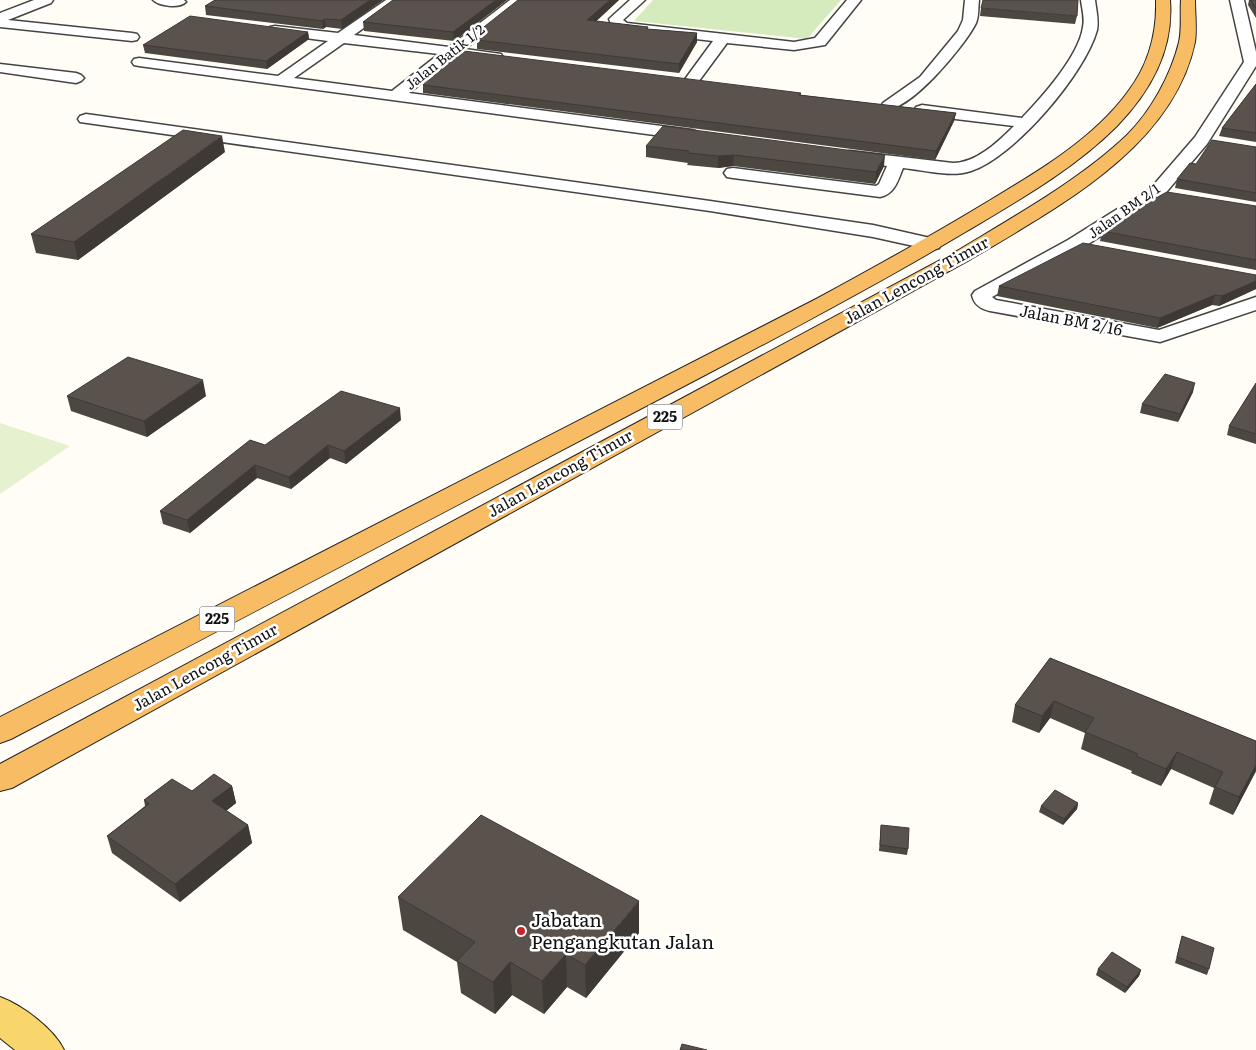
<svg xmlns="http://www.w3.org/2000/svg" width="1256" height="1050" viewBox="0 0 1256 1050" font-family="Literata,serif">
<rect width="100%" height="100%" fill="#fffdf5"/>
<path fill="#d5ebbd" d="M 653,0 L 841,0 L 807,39 L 634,21 Z"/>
<path fill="#e6f2cf" d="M 0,423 L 70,446 L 0,494 Z"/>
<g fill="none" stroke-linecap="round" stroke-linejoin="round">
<g stroke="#444" stroke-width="3">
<g id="minor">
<path d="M 34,0 L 53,0 L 51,3 L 8,20 L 132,33 L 137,34 L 139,37 L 137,40 L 132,41 L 0,27 L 0,13 Z"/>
<path d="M 153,0 L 184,0 L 186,2 C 179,9 159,6 153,0 Z"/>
<path d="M 386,0 L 402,0 L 354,35 L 449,47 L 510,0 L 525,0 L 465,49 L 501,54 L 503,57 L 501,60 L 496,61 L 455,56 L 409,93 L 692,130 L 698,132 L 700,135 L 698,138 L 692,140 L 139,66 L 134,65 L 132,62 L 134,59 L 139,58 L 278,76 L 328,41 L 275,34 L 270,33 L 268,30 L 270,27 L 275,26 L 338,33 ZM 344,43 L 439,54 L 392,91 L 294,78 Z"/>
<path d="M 630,0 L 645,0 L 623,20 L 627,23 L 794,42 L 815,38 L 847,0 L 861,0 L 825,45 L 794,50 L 727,43 L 696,85 L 686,85 L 683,82 L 713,41 L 618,30 L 612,26 L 609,19 Z"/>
<path d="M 965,0 L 979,0 C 978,7 979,16 976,23 C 966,44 908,115 883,109 L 881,106 L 883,103 L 920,77 L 958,31 L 963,20 Z"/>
<path d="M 1081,0 L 1095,0 C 1096,9 1099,21 1097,30 C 1085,74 1014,157 971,171 C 950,178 925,170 903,168 C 898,180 895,194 880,197 L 733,178 L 727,177 L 724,173 L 727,169 L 733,168 L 876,186 L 879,184 L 887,166 L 844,160 L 842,156 L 844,152 L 850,151 L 953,163 C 976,163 998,142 1014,126 L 922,115 L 916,113 L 914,110 L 916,107 L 922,105 L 1022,118 C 1042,97 1079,56 1083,27 C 1085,18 1082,9 1081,0 Z"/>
<path d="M 1230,0 L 1244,0 L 1256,52 L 1256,66 L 1207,144 L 1163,196 L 1082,248 L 992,297 L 996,300 L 1159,330 L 1256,297 L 1256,310 L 1160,342 L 990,311 C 981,309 974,305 972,295 L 975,291 L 1068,240 L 1151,188 L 1195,137 L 1244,62 Z"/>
<path d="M 0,64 L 76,73 L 81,75 L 84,78 L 81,81 L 76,83 L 0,72 Z"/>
<path d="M 86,114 L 710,201 L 873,225 L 939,240 L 941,244 L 939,248 L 932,250 L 873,237 L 710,211 L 80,122 L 78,119 L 80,116 Z"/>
</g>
</g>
<g stroke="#222" stroke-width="2">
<path id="primary" d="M 0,997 C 22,1005 54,1029 64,1050 L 15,1050 L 0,1038 Z"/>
</g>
<g stroke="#222" stroke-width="2">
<g id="trunk">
<path d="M 1156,0 L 1170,0 C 1174,49 1151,91 1117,126 C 1074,169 1019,200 967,231 C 882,282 795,328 707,374 C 475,496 243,618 11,739 L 0,743 L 0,717 L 818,298 C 875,267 931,236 987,202 C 1037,172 1092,140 1127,93 C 1148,66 1157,34 1156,0 Z"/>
<path d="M 1181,0 L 1195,0 C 1195,13 1197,29 1195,42 C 1173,148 1056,208 971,259 L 12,788 L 0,791 L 0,764 L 957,251 C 1013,217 1080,180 1127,135 C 1151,111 1171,75 1179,42 C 1182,29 1180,13 1181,0 Z"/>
</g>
</g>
<use href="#minor" fill="#fff" fill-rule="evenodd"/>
<use href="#primary" fill="#f9d66b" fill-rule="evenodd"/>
<use href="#trunk" fill="#f7bc64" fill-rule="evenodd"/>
</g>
<g fill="#4d4742">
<path d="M 215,0 L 383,0 L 342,29 L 326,27 L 323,29 L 206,15 L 205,6 Z"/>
<path d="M 393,0 L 507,0 L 454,41 L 364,31 L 363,22 Z"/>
<path d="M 619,0 L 596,21 L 648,27 L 648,29 L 697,33 L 697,42 L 679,73 L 477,49 L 477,43 L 475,43 L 475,34 Z"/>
<path d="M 1249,0 L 1256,0 L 1256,18 L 1248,5 Z"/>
<path d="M 981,8 L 1077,16 L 1075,24 L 980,16 Z"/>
<path d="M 308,32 L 309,39 L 267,69 L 145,53 L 143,45 Z"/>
<path d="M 1256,84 L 1256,142 L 1219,136 L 1222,128 Z"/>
<path d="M 423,85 L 801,93 L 801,95 L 956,113 L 954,121 L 935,160 L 423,93 Z"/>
<path d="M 646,146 L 884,166 L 875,184 L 733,166 L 718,168 L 687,165 L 688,163 L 646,157 Z"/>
<path d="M 1256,147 L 1256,202 L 1175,188 L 1177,179 L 1196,164 Z"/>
<path d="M 225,152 L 78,260 L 36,253 L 31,234 Z"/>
<path d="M 1256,206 L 1256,270 L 1100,241 L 1102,231 L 1138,210 L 1138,207 Z"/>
<path d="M 1256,275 L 1256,289 L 1219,306 L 1212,305 L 1157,328 L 997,296 L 999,286 Z"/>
<path d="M 1256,383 L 1256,444 L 1227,435 L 1229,426 Z"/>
<path d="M 1193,392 L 1178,422 L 1140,413 L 1142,404 Z"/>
<path d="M 67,396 L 206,396 L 147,437 L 71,411 Z"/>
<path d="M 401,420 L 346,464 L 330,458 L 291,489 L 257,478 L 190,533 L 163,524 L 160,511 L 265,445 Z"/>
<path d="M 1050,658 L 1256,741 L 1256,771 L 1233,815 L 1209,804 L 1214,788 L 1171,769 L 1161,786 L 1131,773 L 1132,771 L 1081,749 L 1085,733 L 1050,718 L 1039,733 L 1012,722 L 1015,705 Z"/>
<path d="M 232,786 L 236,803 L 226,811 L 248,825 L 252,843 L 180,902 L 112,853 L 107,836 L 145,806 L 144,800 L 192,791 Z"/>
<path d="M 1078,803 L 1077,809 L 1063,825 L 1039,812 L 1041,806 Z"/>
<path d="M 881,825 L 908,849 L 907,855 L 879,851 Z"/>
<path d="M 398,897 L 639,933 L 586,998 L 567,987 L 544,1014 L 512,995 L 495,1014 L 461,993 L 457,962 L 403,930 Z"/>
<path d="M 1182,936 L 1209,969 L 1207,975 L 1175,963 Z"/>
<path d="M 1098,969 L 1141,970 L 1139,976 L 1125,993 L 1096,975 Z"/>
</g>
<g fill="#3f3936">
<path d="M 370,0 L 383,0 L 342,29 L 341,20 Z"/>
<path d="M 496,0 L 507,0 L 454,41 L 453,32 Z"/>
<path d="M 610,0 L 619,0 L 588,29 L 587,20 Z"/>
<path d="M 325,19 L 326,27 L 323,29 L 322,21 Z"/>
<path d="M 308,32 L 309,39 L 267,69 L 266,61 Z"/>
<path d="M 697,33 L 697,42 L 679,73 L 679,64 Z"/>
<path d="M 956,113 L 954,121 L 935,160 L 936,151 Z"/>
<path d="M 222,136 L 225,152 L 78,260 L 74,242 Z"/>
<path d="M 734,155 L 733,166 L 718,168 L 718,156 Z"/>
<path d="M 885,155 L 884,166 L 875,184 L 876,172 Z"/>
<path d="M 1256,281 L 1256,289 L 1219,306 L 1222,296 Z"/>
<path d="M 1215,295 L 1212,305 L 1157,328 L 1160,318 Z"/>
<path d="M 203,380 L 206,396 L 147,437 L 144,421 Z"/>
<path d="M 1195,383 L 1193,392 L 1178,422 L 1180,414 Z"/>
<path d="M 400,408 L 401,420 L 346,464 L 344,451 Z"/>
<path d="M 328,445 L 330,458 L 291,489 L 289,477 Z"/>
<path d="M 255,465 L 257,478 L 190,533 L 187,520 Z"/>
<path d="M 1054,701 L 1050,718 L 1039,733 L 1042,716 Z"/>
<path d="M 1177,752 L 1171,769 L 1161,786 L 1166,769 Z"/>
<path d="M 1256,765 L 1256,771 L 1233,815 L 1239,797 Z"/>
<path d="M 232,786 L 236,803 L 216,819 L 212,801 Z"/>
<path d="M 1078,803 L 1077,809 L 1063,825 L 1064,819 Z"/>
<path d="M 248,825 L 252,843 L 180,902 L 175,884 Z"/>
<path d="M 639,901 L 639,933 L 586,998 L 585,965 Z"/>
<path d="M 566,954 L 567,987 L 544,1014 L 542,981 Z"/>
<path d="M 510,962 L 512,995 L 495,1014 L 493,982 Z"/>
<path d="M 1141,970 L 1139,976 L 1125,993 L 1127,987 Z"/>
</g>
<g fill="#5a524d" stroke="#3f3936">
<path d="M 215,0 L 370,0 L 341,20 L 325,19 L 322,21 L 205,6 Z"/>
<path d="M 393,0 L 496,0 L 453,32 L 363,22 Z"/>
<path d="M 518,0 L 610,0 L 587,20 L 648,27 L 647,29 L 697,33 L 679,64 L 477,40 L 483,35 L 475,34 Z"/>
<path d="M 983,0 L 1078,0 L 1077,16 L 981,8 Z"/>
<path d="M 1251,0 L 1256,0 L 1256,8 Z"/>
<path d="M 190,16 L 308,32 L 266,61 L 143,45 Z"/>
<path d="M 464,51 L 801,93 L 799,95 L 956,113 L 936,151 L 423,85 Z"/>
<path d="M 1256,84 L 1256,133 L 1222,128 Z"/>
<path d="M 663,126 L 885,155 L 876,172 L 734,155 L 718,156 L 688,153 L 689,151 L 646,146 Z"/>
<path d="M 183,130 L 222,136 L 74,242 L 31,234 Z"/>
<path d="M 1212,140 L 1256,147 L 1256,193 L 1177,179 L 1190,163 L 1196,164 Z"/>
<path d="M 1167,192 L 1256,206 L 1256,260 L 1102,231 L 1141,208 L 1138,207 Z"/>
<path d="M 1083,243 L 1256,275 L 1256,281 L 1222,296 L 1215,295 L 1160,318 L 999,286 Z"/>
<path d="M 128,357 L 203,380 L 144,421 L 67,396 Z"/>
<path d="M 1165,374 L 1195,383 L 1180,414 L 1142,404 Z"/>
<path d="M 1256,383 L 1256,434 L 1229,426 Z"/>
<path d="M 341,391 L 400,408 L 344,451 L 328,445 L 289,477 L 255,465 L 187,520 L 160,511 L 250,440 L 265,445 Z"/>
<path d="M 1050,658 L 1256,741 L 1256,765 L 1239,797 L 1215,787 L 1223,772 L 1177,752 L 1166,769 L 1136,756 L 1138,754 L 1085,732 L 1094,718 L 1054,701 L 1042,716 L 1015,705 Z"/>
<path d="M 214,774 L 232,786 L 212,801 L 248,825 L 175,884 L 107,836 L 149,804 L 144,800 L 172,779 L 192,791 Z"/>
<path d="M 1055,790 L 1078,803 L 1064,819 L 1041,806 Z"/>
<path d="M 481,815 L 639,901 L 585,965 L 566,954 L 542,981 L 510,962 L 493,982 L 457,961 L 475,942 L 398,897 Z"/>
<path d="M 881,825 L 909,828 L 908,849 L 880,845 Z"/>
<path d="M 1182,936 L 1214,948 L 1209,969 L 1177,957 Z"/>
<path d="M 1112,952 L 1141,970 L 1127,987 L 1098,969 Z"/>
<path d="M 682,1044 L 707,1050 L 680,1050 Z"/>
</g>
<circle fill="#c4262e" stroke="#fff" stroke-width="2" cx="521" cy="931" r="5"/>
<g text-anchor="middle" stroke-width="5" stroke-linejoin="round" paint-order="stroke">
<g font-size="14" fill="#111" stroke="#fff">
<text transform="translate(445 57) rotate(-38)" y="5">Jalan Batik 1/2</text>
<text transform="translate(1124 211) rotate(-35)" y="5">Jalan BM 2/1</text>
</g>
<g fill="#fff" stroke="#585858" stroke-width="1">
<rect x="647.5" y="404.5" width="35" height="25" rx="4"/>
<rect x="199.5" y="606.5" width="35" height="25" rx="4"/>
</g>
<g font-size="15" font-weight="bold" fill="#111">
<text x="665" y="422">225</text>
<text x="217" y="624">225</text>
</g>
<g font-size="16" fill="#111" stroke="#fff">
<text transform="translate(916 280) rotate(-29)" y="6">Jalan Lencong Timur</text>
<text transform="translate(1071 320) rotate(11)" y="6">Jalan BM 2/16</text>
<text transform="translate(560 473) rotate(-29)" y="6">Jalan Lencong Timur</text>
<text transform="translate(205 667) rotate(-29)" y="6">Jalan Lencong Timur</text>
</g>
<g font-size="19" fill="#111" stroke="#fff" text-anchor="start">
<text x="531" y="927">Jabatan<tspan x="531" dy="22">Pengangkutan Jalan</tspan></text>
</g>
</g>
</svg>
